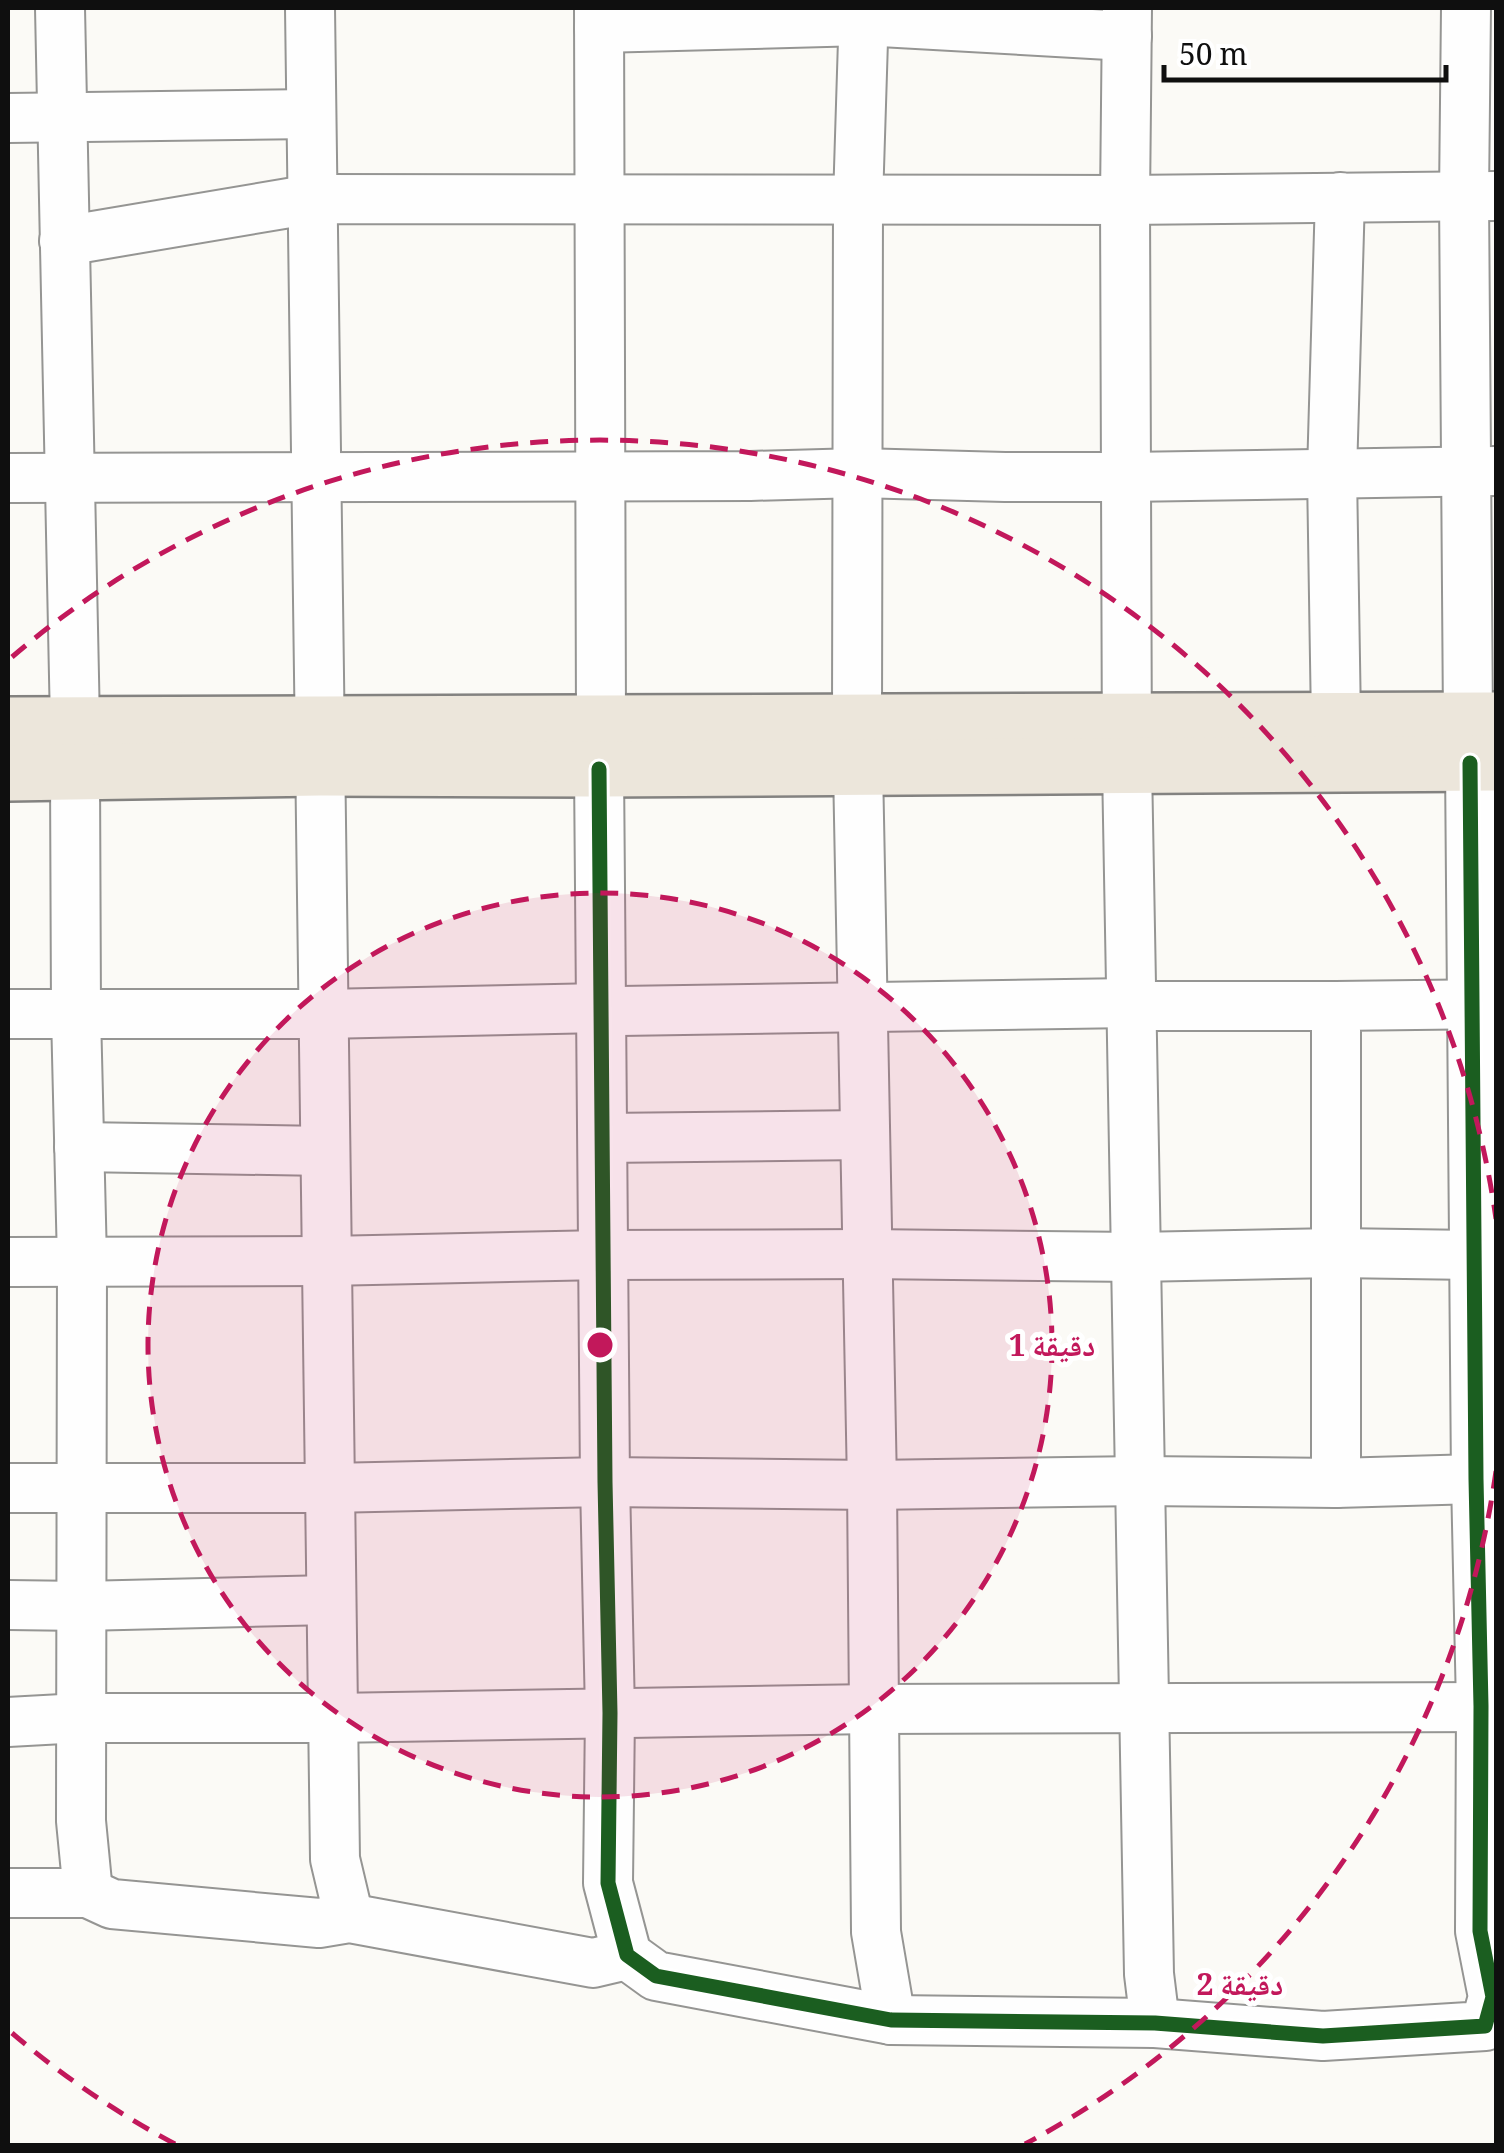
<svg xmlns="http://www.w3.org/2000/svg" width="1504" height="2153" viewBox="0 0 1504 2153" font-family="Georgia,'Noto Naskh Arabic',serif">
<rect width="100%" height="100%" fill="#fbfaf6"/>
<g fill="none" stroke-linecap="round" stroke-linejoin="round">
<g stroke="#959593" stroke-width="52">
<g id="minor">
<path d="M 60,8 L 75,724"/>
<path d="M 310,8 L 335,1859 L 349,1918"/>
<path d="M 599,8 L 601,723"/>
<path d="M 1127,8 L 1125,200 L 1127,765 L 1149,1974 L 1155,2023"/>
<path d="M 1466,8 L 1464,196 L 1468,720"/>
<path d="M 599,28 L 863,21 L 1127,36"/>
<path d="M 8,118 L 311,114"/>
<path d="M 64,241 L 313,199 L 1125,200 L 1496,196"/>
<path d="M 8,478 L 750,476 L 858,473 L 1005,477 L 1126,477 L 1496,471"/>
<path d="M 1336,721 L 1332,473 L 1340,197"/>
<path d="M 857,722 L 858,201 L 864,8"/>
<path d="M 858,767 L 872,1485 L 876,1932 L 891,2020"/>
<path d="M 599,769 L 605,1482 L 610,1713 L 608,1883 L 627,1955 L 656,1976 L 891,2020 L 1155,2023 L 1323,2036 L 1485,2026 L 1493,1997 L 1480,1931 L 1481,1706 L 1476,1479 L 1470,763"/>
<path d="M 75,772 L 76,1014 L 82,1261 L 81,1821 L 88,1893"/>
<path d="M 8,1014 L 323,1014 L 601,1008 L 620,1011 L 1131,1003 L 1147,1006 L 1336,1006"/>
<path d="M 603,1138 L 864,1135"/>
<path d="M 79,1147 L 325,1151"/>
<path d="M 8,1262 L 327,1261 L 603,1255 L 866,1254 L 1136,1257 L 1336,1253 L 1474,1255"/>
<path d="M 1336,1483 L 1336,1006 L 1496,1004"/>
<path d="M 8,1488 L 330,1488 L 605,1482 L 872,1485 L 1140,1481 L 1336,1483 L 1476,1479 L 1496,1482"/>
<path d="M 8,1605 L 82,1606 L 331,1600"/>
<path d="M 8,1722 L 81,1718 L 333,1718 L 873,1709 L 1496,1707"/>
<path d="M 8,1893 L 88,1893 L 112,1904 L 319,1923 L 349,1918 L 593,1963 L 627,1955"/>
</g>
</g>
<g stroke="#838280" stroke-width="60">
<g id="major">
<path d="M 8,725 L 1496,720"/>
<path d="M 8,773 L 320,768 L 599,769 L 1496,763"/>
</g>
</g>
<use href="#minor" stroke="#fefefe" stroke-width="48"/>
<use href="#major" stroke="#ece6db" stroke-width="55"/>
<g stroke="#fff" stroke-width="21">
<path id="cycleway" d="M 599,769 L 605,1482 L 610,1713 L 608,1883 L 627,1955 L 656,1976 L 891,2020 L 1155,2023 L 1323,2036 L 1485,2026 L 1493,1997 L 1480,1931 L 1481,1706 L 1476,1479 L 1470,763"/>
</g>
<use href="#cycleway" stroke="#1b5e20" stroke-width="15"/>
</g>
<circle cx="600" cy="1345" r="452" fill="#c2185b" fill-opacity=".12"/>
<g fill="none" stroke="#c2185b" stroke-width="5" stroke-dasharray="18 12">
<circle cx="600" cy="1345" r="452"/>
<path d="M1496 1471A905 905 0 0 1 1025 2144M175 2144A905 905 0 0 1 12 2033M12 657A905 905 0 0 1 1496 1219"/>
</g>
<circle cx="600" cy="1345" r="15" fill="#c2185b" stroke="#fff" stroke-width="5"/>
<g font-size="30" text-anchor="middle" font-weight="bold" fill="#c2185b" stroke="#fff" stroke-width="10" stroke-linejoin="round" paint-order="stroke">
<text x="1052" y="1356">1 دقيقة</text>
<text x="1240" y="1995">2 دقيقة</text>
</g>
<rect width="1504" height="2153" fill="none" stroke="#0f0f0f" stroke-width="20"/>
<path d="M1164 65v15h282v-15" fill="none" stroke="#0f0f0f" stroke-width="5"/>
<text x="1179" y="65" font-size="30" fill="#0f0f0f" stroke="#ffffff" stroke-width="8" paint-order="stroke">50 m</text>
</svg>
